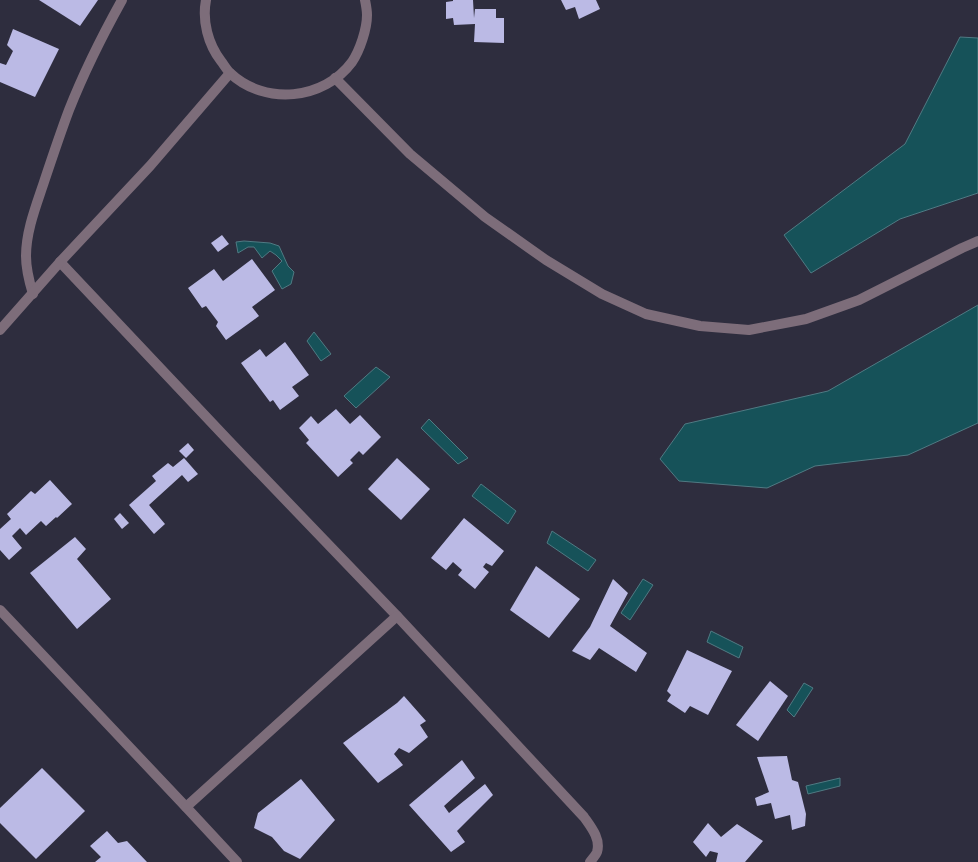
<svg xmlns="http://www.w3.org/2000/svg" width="978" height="862" viewBox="0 0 978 862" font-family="'Fira Sans Condensed',sans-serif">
<rect width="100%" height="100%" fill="#2e2d3e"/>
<g fill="#165259" stroke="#507a83">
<path d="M 960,37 L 978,38 L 978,193 L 900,219 L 811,273 L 784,235 L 905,144 Z"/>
<path d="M 244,241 L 270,243 L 279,246 L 288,266 L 294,272 L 291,284 L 282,289 L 272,271 L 282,261 L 276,255 L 270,251 L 262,258 L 254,247 L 248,247 L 238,253 L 236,242 Z"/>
<path d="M 978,305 L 978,423 L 908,455 L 815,466 L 767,488 L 679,481 L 660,459 L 685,424 L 828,391 Z"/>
<path d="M 314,332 L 331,354 L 321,361 L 307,341 Z"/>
<path d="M 376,367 L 390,377 L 356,408 L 344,396 Z"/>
<path d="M 429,419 L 468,458 L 458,464 L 421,428 Z"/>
<path d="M 481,484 L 516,511 L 508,524 L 472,496 Z"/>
<path d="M 552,531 L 596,560 L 588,571 L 547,543 Z"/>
<path d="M 643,579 L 653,585 L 630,620 L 621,613 Z"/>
<path d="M 711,631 L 743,647 L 739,658 L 707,642 Z"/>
<path d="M 804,683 L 813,688 L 794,717 L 787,710 Z"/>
<path d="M 840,778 L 840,786 L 808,794 L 806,786 Z"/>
</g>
<g fill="#bbbae5">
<path d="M 39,0 L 98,0 L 80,26 Z"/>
<path d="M 453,0 L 473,0 L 474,18 L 475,9 L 496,9 L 496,18 L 504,18 L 504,43 L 474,42 L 475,24 L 454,25 L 453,18 L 446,19 L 446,2 L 453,1 Z"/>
<path d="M 561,0 L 596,0 L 600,9 L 579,19 L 575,7 L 566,10 Z"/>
<path d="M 13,29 L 59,49 L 35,97 L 0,82 L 0,63 L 6,65 L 13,51 L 7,45 Z"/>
<path d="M 222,235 L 229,244 L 218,252 L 211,243 Z"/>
<path d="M 252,259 L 275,290 L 252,307 L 259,316 L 226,340 L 216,326 L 218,322 L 206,306 L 202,308 L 188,288 L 214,269 L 223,281 Z"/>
<path d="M 285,342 L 309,375 L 292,387 L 299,396 L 280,410 L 273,400 L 270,402 L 241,363 L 260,349 L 266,357 Z"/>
<path d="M 336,409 L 350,424 L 360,415 L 381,437 L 363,455 L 359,451 L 350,460 L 353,463 L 338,477 L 306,443 L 309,440 L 299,428 L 311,416 L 318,424 Z"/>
<path d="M 188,443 L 194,450 L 186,458 L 179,451 Z"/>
<path d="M 184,458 L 198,474 L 188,482 L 182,475 L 149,505 L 165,524 L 154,534 L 129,505 L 156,481 L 152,476 L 168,463 L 173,467 Z"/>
<path d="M 397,458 L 430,489 L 401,520 L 368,489 Z"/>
<path d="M 50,480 L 72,504 L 57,518 L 56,517 L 46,526 L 41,521 L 26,535 L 20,528 L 12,536 L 22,548 L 9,560 L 0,550 L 0,529 L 11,519 L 7,514 L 31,491 L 35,494 Z"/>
<path d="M 120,513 L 129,523 L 122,529 L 114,519 Z"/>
<path d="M 464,518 L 504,551 L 492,566 L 486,563 L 483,567 L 489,572 L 475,589 L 458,575 L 462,570 L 453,562 L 446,570 L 431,558 Z"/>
<path d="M 75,537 L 86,549 L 77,559 L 111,599 L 77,629 L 30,573 Z"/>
<path d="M 536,566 L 580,599 L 549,638 L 510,610 Z"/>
<path d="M 613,579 L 628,593 L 610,626 L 647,653 L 636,672 L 599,648 L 590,660 L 572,651 L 590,627 Z"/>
<path d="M 687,650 L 732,671 L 708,715 L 690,706 L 685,713 L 667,701 L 671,695 L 667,691 Z"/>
<path d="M 770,681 L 788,696 L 758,741 L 736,725 Z"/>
<path d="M 404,696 L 426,721 L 420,725 L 428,737 L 409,753 L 399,748 L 394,754 L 403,765 L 378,783 L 343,743 L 397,703 Z"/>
<path d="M 787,756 L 792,780 L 798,782 L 806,814 L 805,826 L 792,830 L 790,815 L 775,819 L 771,803 L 757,806 L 755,798 L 769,792 L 757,757 Z"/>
<path d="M 462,760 L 475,778 L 444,806 L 449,813 L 485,784 L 493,795 L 457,831 L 465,842 L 451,852 L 409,805 Z"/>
<path d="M 42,768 L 85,811 L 36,859 L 0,823 L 0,808 Z"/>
<path d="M 301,779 L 335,820 L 300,859 L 284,851 L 272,837 L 254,828 L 258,813 Z"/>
<path d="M 708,823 L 721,837 L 737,824 L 763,841 L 745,862 L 716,862 L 718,853 L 710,851 L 706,857 L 693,842 Z"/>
<path d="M 107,831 L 118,843 L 127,841 L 147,862 L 95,862 L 101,857 L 90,846 Z"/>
</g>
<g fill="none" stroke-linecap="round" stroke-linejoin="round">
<g stroke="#7d6d7a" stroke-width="10">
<path d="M 206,0 C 202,21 208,44 221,61 C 224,65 227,70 230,73 C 265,106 324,100 352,62 C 360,50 367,29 367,15 C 367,10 366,5 365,0"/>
<path d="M 335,78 L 410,154 L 485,217 L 546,260 L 602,294 L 646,314 L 700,326 L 749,330 L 806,319 L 859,300 L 962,248 L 978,241"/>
<path d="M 60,262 L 228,440 L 397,616 L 584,817 C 591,827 601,839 597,852 C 596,855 592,859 590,862"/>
<path d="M 33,294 C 29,281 26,269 26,256 C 26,231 36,206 44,182 C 52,158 60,134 69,110 C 84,72 102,36 122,0"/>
<path d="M 0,330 L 60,262 L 150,166 L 230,73"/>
<path d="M 0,610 L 186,807 L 237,862"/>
<path d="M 186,807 L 397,616"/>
</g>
</g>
</svg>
